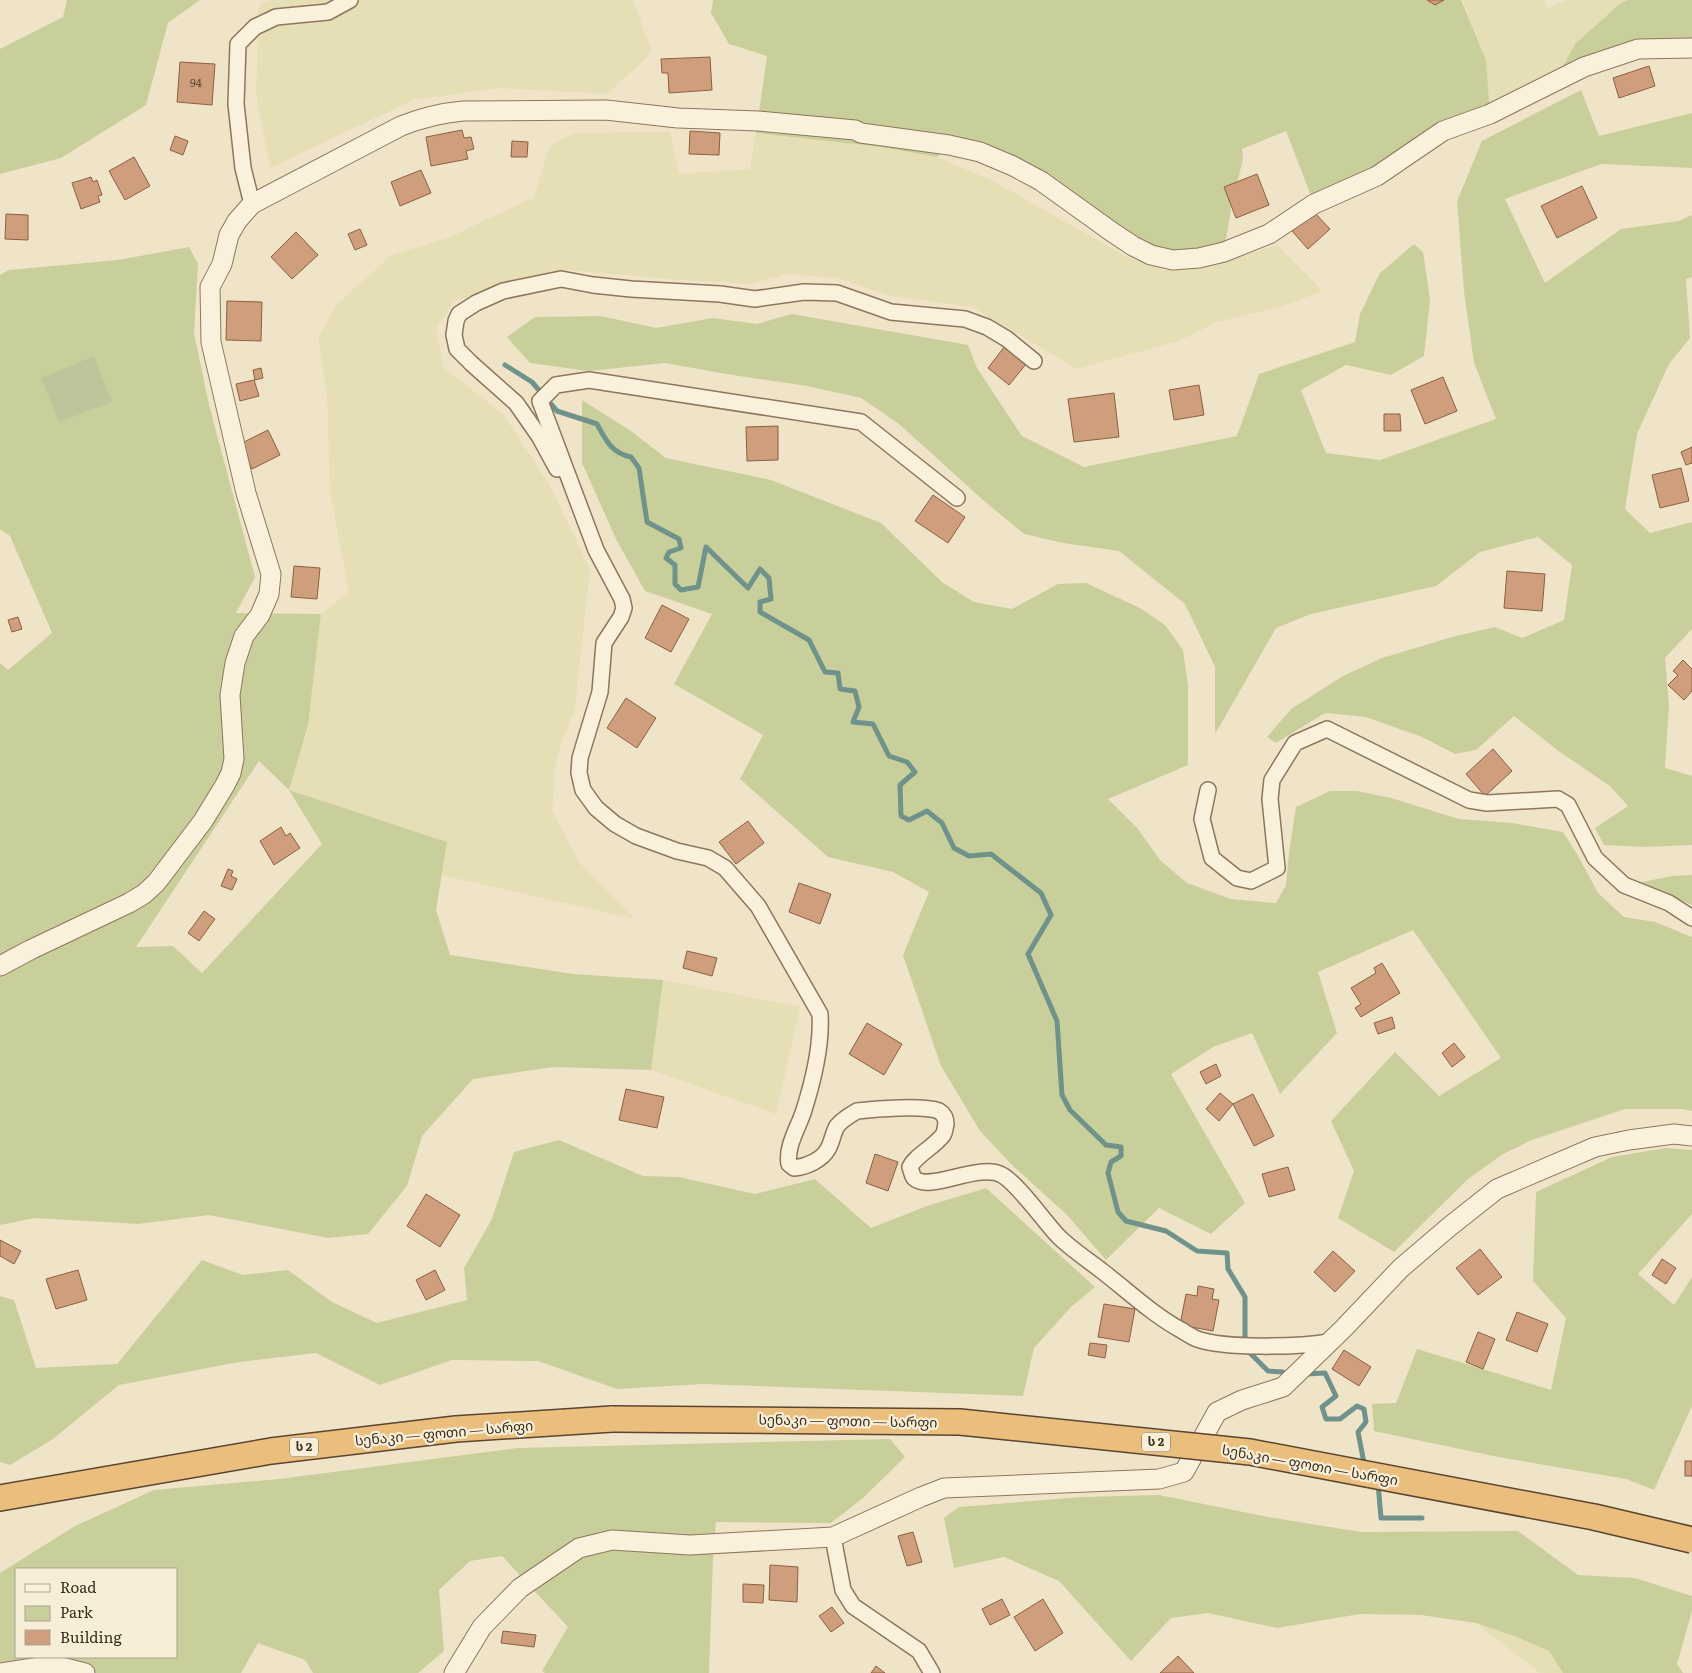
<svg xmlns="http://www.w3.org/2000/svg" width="1692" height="1673" viewBox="0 0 1692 1673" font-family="Literata,'Noto Sans Georgian',serif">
<rect width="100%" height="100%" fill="#f0e4c8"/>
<g fill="#e6deb5">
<path d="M 273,0 L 420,0 L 421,1 L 424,0 L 633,0 L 652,52 L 608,94 L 498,88 L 413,100 L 270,168 L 256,93 L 259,4 Z"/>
<path d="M 1464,0 L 1544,0 L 1548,8 L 1567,0 L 1628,0 L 1621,3 L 1554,82 L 1490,114 L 1486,60 L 1463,2 Z"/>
<path d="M 670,132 L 679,174 L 750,169 L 756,133 L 881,147 L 937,157 L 995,182 L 1129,258 L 1163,270 L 1215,264 L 1278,245 L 1322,291 L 1283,306 L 1217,322 L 1178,341 L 1077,369 L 972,307 L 891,296 L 837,278 L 786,274 L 752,284 L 681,280 L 566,270 L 518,280 L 453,302 L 436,329 L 444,368 L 503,414 L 549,484 L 590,569 L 575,707 L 556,759 L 552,811 L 579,862 L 635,919 L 441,875 L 447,842 L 289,790 L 308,725 L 321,614 L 349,592 L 330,492 L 327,395 L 318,338 L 338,303 L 392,255 L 448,238 L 534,197 L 550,146 L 575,133 Z"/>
<path d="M 663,980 L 800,1007 L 776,1114 L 651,1070 Z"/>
<path d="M 1476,1623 L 1517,1637 L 1549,1651 L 1563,1673 L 1540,1673 Z"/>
</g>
<g fill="#c9cf9b" fill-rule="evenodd">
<path d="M 67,0 L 200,0 L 168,23 L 146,105 L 61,158 L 0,174 L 0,49 L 63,17 Z"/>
<path d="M 713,0 L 1461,0 L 1486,60 L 1490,114 L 1314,204 L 1286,131 L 1242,149 L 1243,159 L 1232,203 L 1224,252 L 1173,260 L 1069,201 L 949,145 L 937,157 L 881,147 L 756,133 L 767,56 L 729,44 L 711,13 Z"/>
<path d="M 1628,0 L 1692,0 L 1692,48 L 1638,49 L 1554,82 L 1576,43 L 1621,3 Z"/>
<path d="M 1581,90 L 1599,136 L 1692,113 L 1692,168 L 1601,164 L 1505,199 L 1545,283 L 1621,229 L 1679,221 L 1692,215 L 1692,277 L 1686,279 L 1690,338 L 1669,364 L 1637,434 L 1625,509 L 1650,533 L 1692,522 L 1692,629 L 1665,658 L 1669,706 L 1665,768 L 1692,776 L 1692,845 L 1644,847 L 1604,845 L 1595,828 L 1628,806 L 1610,786 L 1560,752 L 1514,716 L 1476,750 L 1455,754 L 1422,737 L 1366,717 L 1325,713 L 1276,743 L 1267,737 L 1291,709 L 1343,676 L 1382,658 L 1452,637 L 1495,627 L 1522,638 L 1564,620 L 1572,565 L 1538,537 L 1480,552 L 1436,586 L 1311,614 L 1276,628 L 1215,734 L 1215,667 L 1185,604 L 1119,551 L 1063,543 L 1024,534 L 983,500 L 899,424 L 861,398 L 807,386 L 726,374 L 665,363 L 589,371 L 530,363 L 507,337 L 535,317 L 601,316 L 656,328 L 713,318 L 757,324 L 792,314 L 968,345 L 977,368 L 1022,436 L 1084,467 L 1237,436 L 1259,374 L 1355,342 L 1360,314 L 1380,273 L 1414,244 L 1423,252 L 1430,300 L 1424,356 L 1391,375 L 1346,365 L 1301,390 L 1326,453 L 1380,460 L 1496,419 L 1474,363 L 1464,292 L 1457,201 L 1482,141 Z"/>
<path d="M 189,247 L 198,264 L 194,333 L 209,405 L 255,577 L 236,613 L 321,614 L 308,725 L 289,790 L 447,842 L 436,910 L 450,955 L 573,974 L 663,980 L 651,1070 L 553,1067 L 473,1079 L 422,1136 L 407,1186 L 368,1234 L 328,1238 L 209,1215 L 138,1224 L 35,1218 L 0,1225 L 0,976 L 3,972 L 0,964 L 0,663 L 8,670 L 52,633 L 10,536 L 0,529 L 0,275 L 9,270 L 118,260 ZM 259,761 L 289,790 L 322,844 L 202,973 L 173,946 L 136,947 Z"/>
<path d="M 582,400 L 631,431 L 666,458 L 771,480 L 881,523 L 942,582 L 974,602 L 1012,609 L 1058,584 L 1086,583 L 1140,608 L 1165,625 L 1183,650 L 1188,686 L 1188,765 L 1108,799 L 1138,829 L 1160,860 L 1187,883 L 1231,899 L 1276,903 L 1286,885 L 1289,853 L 1296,807 L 1330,791 L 1357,791 L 1391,798 L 1459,819 L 1512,823 L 1563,832 L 1577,854 L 1598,893 L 1624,917 L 1655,922 L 1692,937 L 1692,1111 L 1682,1109 L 1625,1109 L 1532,1140 L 1503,1154 L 1468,1179 L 1394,1252 L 1338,1218 L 1354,1171 L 1331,1121 L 1395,1052 L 1439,1096 L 1501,1058 L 1413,930 L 1318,972 L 1337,1033 L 1280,1094 L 1252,1033 L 1213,1047 L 1171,1074 L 1245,1203 L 1211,1234 L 1159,1208 L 1106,1260 L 1067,1215 L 1011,1164 L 980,1131 L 941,1066 L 903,955 L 929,892 L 893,872 L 828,857 L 740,779 L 763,735 L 674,684 L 712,614 L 645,591 L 617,541 L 582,463 Z"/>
<path d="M 1692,875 L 1692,905 L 1638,883 L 1671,876 Z"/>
<path d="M 559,1140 L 643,1176 L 679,1177 L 755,1194 L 815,1179 L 871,1228 L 927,1206 L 986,1188 L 1095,1287 L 1071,1307 L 1034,1348 L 1023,1396 L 703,1384 L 617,1389 L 538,1361 L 452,1360 L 380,1385 L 316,1353 L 239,1362 L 119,1385 L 53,1439 L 10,1465 L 0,1462 L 0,1296 L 14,1300 L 36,1368 L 117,1364 L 202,1260 L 243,1275 L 288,1270 L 332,1302 L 377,1323 L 467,1300 L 464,1268 L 492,1219 L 514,1152 Z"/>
<path d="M 1666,1148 L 1692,1150 L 1692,1214 L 1638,1274 L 1674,1305 L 1692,1277 L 1692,1406 L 1654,1490 L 1626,1479 L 1498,1457 L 1374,1431 L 1372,1404 L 1396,1403 L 1417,1349 L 1551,1390 L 1566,1318 L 1533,1281 L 1536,1192 L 1612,1157 Z"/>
<path d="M 890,1439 L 905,1457 L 863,1498 L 831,1523 L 716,1522 L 713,1558 L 709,1673 L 545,1673 L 542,1671 L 568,1627 L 502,1556 L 470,1561 L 439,1590 L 444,1651 L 418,1673 L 313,1673 L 305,1660 L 258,1643 L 241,1673 L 0,1673 L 0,1573 L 75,1526 L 154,1490 L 279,1479 L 518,1448 ZM 16,1569 L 176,1569 L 176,1657 L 16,1657 Z"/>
<path d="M 1159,1495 L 1268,1517 L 1361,1532 L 1518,1531 L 1578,1575 L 1635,1578 L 1692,1596 L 1692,1611 L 1677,1664 L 1683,1673 L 1563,1673 L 1549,1651 L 1517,1637 L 1476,1623 L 1421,1615 L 1360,1614 L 1277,1628 L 1208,1613 L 1171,1618 L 1131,1661 L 1059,1581 L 1004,1557 L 954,1568 L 944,1518 L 959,1507 L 1082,1497 Z"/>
</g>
<path fill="#bfc49a" d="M 94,356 L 112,402 L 59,422 L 41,378 Z"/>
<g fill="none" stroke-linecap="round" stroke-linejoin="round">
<g stroke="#6f938a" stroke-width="5">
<path d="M 505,365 L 532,382 L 557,411 L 597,424 C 606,440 611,453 631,457 L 639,468 L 647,522 L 679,539 L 681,548 L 669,552 L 666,558 L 675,565 L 675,584 L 681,590 L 698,587 L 706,547 L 748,588 L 760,569 L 769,578 L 771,599 L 760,602 L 760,612 L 809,640 L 825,672 L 838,673 L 840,689 L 855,691 L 859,707 L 853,722 L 873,724 L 889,756 L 907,762 L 915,772 L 900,785 L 901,816 L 909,820 L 927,811 L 942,823 L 954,848 L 969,856 L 991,854 L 1041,893 L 1051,915 L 1028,954 L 1057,1021 L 1062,1095 L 1070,1110 L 1106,1145 L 1121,1147 L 1121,1156 L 1111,1162 L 1108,1173 L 1118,1212 L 1126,1221 L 1166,1231 L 1197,1251 L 1227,1253 L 1228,1269 L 1245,1297 L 1245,1348 L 1268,1371 L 1283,1372 L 1287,1377"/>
<path d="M 1306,1375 L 1307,1374 L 1325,1373 L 1336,1396 L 1322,1407 L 1326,1419 L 1340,1419 L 1357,1406 L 1364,1409 L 1366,1422 L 1358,1432 L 1364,1463 L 1361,1465"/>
<path d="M 1378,1483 L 1381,1518 L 1422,1518"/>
</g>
</g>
<g fill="#cf9f7d" stroke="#8d5f41">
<path d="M 1427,0 L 1444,0 L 1435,5 Z"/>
<path d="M 710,57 L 712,90 L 669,93 L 668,73 L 662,73 L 661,59 Z"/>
<path d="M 180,62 L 215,64 L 212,105 L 177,102 Z"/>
<path d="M 1649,66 L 1655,86 L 1619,98 L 1613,78 Z"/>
<path d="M 462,130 L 464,138 L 471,137 L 474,149 L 466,151 L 468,159 L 431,166 L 426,137 Z"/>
<path d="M 690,131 L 720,133 L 719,155 L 689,154 Z"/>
<path d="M 175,136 L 188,141 L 183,155 L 170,150 Z"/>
<path d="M 512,141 L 528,142 L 527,157 L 511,157 Z"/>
<path d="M 134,157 L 150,186 L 125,200 L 109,171 Z"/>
<path d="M 421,170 L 431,193 L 400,206 L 391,182 Z"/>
<path d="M 1257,174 L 1269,205 L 1236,218 L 1224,187 Z"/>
<path d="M 91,177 L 93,182 L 97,180 L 102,195 L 98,196 L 100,202 L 81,209 L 72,183 Z"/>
<path d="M 1582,186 L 1597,218 L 1557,238 L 1541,206 Z"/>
<path d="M 1314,212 L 1330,229 L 1308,249 L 1292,231 Z"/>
<path d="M 6,214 L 28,215 L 28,240 L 5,239 Z"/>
<path d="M 360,229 L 367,245 L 355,250 L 348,234 Z"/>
<path d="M 296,232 L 318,255 L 292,279 L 271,257 Z"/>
<path d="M 227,301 L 262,302 L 261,341 L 226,340 Z"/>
<path d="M 1005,346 L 1027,363 L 1009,385 L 988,368 Z"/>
<path d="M 261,368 L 263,378 L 255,380 L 253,370 Z"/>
<path d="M 1443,377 L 1457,411 L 1425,424 L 1411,390 Z"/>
<path d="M 254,380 L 259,396 L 240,401 L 236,384 Z"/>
<path d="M 1199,385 L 1204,415 L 1174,420 L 1169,390 Z"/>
<path d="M 1114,393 L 1119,437 L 1074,442 L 1068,399 Z"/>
<path d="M 1384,414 L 1400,414 L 1401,431 L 1384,431 Z"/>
<path d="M 778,426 L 778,460 L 747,461 L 746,427 Z"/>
<path d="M 268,430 L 280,455 L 252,469 L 240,444 Z"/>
<path d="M 1692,447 L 1692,463 L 1686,465 L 1681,452 Z"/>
<path d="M 1681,468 L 1689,501 L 1660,508 L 1652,475 Z"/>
<path d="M 933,495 L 965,517 L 948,543 L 915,521 Z"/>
<path d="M 294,566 L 320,568 L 317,599 L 291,597 Z"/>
<path d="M 1507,571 L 1545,574 L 1542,611 L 1504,608 Z"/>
<path d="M 662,605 L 689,619 L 671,652 L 645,638 Z"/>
<path d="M 18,617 L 22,629 L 12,632 L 8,620 Z"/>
<path d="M 1683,660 L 1692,669 L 1692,691 L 1684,700 L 1668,685 L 1678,675 L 1673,671 Z"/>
<path d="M 626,698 L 656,718 L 637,748 L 607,728 Z"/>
<path d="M 1493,749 L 1512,771 L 1485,796 L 1466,774 Z"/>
<path d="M 748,821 L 764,843 L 736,864 L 719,842 Z"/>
<path d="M 281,827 L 286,836 L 290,833 L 300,848 L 274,865 L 260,841 Z"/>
<path d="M 228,869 L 233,871 L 231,876 L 237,879 L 232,890 L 221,886 Z"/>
<path d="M 799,883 L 831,894 L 820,924 L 789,912 Z"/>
<path d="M 204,911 L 215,919 L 199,941 L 188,933 Z"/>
<path d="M 687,951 L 717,958 L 712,976 L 683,968 Z"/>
<path d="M 1382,963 L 1400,993 L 1361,1017 L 1355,1008 L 1361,1004 L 1351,988 L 1376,973 L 1374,968 Z"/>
<path d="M 1392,1017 L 1395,1028 L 1378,1034 L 1374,1023 Z"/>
<path d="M 867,1023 L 902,1044 L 884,1075 L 849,1054 Z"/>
<path d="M 1454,1043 L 1465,1057 L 1452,1067 L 1442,1053 Z"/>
<path d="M 1216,1064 L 1221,1076 L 1206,1084 L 1200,1072 Z"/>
<path d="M 626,1089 L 664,1097 L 657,1128 L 619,1120 Z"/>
<path d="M 1220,1093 L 1233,1104 L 1219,1121 L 1206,1109 Z"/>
<path d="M 1253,1094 L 1274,1136 L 1254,1146 L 1233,1104 Z"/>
<path d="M 875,1154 L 898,1162 L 888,1191 L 866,1183 Z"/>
<path d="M 1288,1167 L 1295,1190 L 1269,1197 L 1262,1174 Z"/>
<path d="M 426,1194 L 460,1215 L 440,1247 L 407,1226 Z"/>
<path d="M 0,1240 L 21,1251 L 14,1264 L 0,1256 Z"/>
<path d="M 1480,1249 L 1502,1277 L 1478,1295 L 1456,1268 Z"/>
<path d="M 1333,1251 L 1355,1271 L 1335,1292 L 1314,1272 Z"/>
<path d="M 1662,1259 L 1676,1268 L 1666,1284 L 1652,1275 Z"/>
<path d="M 78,1270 L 87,1300 L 56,1309 L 46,1279 Z"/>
<path d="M 435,1270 L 445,1290 L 426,1300 L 416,1280 Z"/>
<path d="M 1198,1286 L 1214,1289 L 1212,1299 L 1219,1300 L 1213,1331 L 1180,1325 L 1186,1294 L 1197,1296 Z"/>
<path d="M 1104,1304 L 1135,1309 L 1129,1342 L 1098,1337 Z"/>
<path d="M 1517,1312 L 1548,1324 L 1537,1352 L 1506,1340 Z"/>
<path d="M 1478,1332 L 1495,1339 L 1483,1369 L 1466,1362 Z"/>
<path d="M 1090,1343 L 1107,1345 L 1105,1358 L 1088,1355 Z"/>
<path d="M 1344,1350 L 1371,1367 L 1359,1386 L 1332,1369 Z"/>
<rect x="1685" y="1461" width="7" height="15"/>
<path d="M 913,1532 L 922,1562 L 907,1566 L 898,1536 Z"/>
<path d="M 770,1565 L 798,1567 L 797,1602 L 769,1600 Z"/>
<path d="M 743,1584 L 764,1585 L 763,1603 L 743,1602 Z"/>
<path d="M 1002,1599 L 1010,1615 L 990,1625 L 982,1609 Z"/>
<path d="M 1043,1599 L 1063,1633 L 1035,1651 L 1014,1617 Z"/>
<path d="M 832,1607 L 844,1623 L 831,1632 L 819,1616 Z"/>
<path d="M 503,1631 L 536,1635 L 534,1647 L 501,1643 Z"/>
<path d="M 1178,1656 L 1194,1673 L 1160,1673 Z"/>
<path d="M 876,1666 L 885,1673 L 871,1673 Z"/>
</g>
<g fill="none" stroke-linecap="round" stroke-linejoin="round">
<g stroke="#8d765c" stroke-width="18">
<g id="minor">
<path d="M 252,204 L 243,168 L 236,104 L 238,44 L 255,27 L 276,17 L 328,12 L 350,0"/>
<path d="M 557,469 L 539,436 L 516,403 L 472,364 L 457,349 L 454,335 L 456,321 L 459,314 L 476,303 L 503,291 L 561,279 L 593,285 L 631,289 L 720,294 L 755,299 L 804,292 L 837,293 L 891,312 L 965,319 L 987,327 L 1007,339 L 1034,361"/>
<path d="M 957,498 L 861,422 L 589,380 L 556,385 L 540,401 L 596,550 L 622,599 L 624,608 L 621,617 L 604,643 L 600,692 L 580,758 L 579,773 L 583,790 L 596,808 L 615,824 L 636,836 L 677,851 L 708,858 L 725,868 L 758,906 L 820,1014 C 822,1046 813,1082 803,1113 C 797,1130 786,1147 789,1164 L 794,1168 C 806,1167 822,1160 828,1149 C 832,1142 833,1133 837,1126 C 842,1120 850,1115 857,1111 C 875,1109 923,1105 939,1111 C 944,1114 946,1118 946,1124 C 945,1128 945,1132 943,1135 C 934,1147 915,1156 910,1167 C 911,1170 912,1175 914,1178 C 929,1193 979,1162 1002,1175 C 1018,1184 1044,1221 1058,1236 C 1071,1249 1088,1260 1102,1271 C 1128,1291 1152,1314 1181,1330 C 1186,1333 1192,1337 1197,1339 C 1225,1349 1299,1347 1329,1342"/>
<path d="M 1208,790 L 1202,819 L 1212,858 L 1237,878 L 1251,881 L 1277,868 L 1270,799 L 1272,780 L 1295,743 L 1327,729 L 1469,800 L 1487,803 L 1558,799 L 1568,805 L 1595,858 L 1624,885 L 1669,903 L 1692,918"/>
<path d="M 833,1537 L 843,1590 L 853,1606 L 919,1651 L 932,1673"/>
</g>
</g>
<g stroke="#8d765c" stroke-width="21">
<g id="tertiary">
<path d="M 0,966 L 30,950 L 129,903 L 144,894 L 156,883 L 203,821 L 225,785 L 231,773 L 234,759 L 230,695 L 235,663 L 244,636 L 260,615 L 269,594 L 271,574 L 246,493 L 211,342 L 210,287 L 222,264 L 229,235 L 237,221 L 252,204 L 401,126 C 421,118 441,113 463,111 L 606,110 L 678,118 L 758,121 L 855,130 L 861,133 L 949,145 L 980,152 L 1013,166 L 1041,181 L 1112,232 L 1133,246 L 1151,255 L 1173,260 L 1199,258 L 1224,252 L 1269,234 L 1314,204 L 1377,176 L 1443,131 L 1490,114 L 1584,67 L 1638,49 L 1692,48"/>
<path d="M 0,1673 L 53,1665 L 85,1673"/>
<path d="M 454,1673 L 482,1627 L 520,1588 L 579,1548 L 612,1540 L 690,1545 L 833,1537 L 921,1497 L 944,1488 L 1159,1479 L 1184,1472 L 1217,1412 L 1242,1400 L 1283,1387 L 1343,1329 L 1401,1268 L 1449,1227 L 1497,1189 L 1595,1147 L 1629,1140 L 1674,1134 L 1692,1136"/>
</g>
</g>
<g stroke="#5b4430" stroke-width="28">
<path id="trunk" d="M 0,1498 L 271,1451 L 456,1429 L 612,1419"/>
</g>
<use href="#minor" stroke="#faf1dc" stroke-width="15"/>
<use href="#tertiary" stroke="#faf1dc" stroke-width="19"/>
<use href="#trunk" stroke="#eabe7c" stroke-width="25"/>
<g stroke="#5b4430" stroke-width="28" stroke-linecap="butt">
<path id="trunk-bridge" d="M 612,1419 L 960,1422 L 1250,1452 L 1594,1517 L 1692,1540"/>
</g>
<use href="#trunk-bridge" stroke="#eabe7c" stroke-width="25"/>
</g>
<g text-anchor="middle" stroke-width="4.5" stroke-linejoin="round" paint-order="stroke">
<g font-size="11" fill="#624a37">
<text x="196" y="87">94</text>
</g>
<g fill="#f7eed8" stroke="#756857" stroke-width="1">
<rect x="1142" y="1432.5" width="28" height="19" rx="4"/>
<rect x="290" y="1437.5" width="28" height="19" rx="4"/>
</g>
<g font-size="12" font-weight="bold" fill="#3d2e20">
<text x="1156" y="1446">ს 2</text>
<text x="304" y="1451">ს 2</text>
</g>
<g font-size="14" fill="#3d2e20" stroke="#f7eed8">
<text transform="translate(848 1421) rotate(1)" y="5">სენაკი — ფოთი — სარფი</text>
<text transform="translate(444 1433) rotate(-5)" y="5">სენაკი — ფოთი — სარფი</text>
<text transform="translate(1310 1465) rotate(10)" y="5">სენაკი — ფოთი — სარფი</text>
</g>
</g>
<rect x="15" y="1568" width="162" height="90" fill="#f7eed8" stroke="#ada18e"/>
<rect x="25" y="1584" width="25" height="8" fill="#faf1dc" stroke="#ada18e"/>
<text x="60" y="1593" font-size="15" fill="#3d2e20">Road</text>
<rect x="25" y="1606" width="25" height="15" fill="#c9cf9b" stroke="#ada18e"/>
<text x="60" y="1618" font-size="15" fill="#3d2e20">Park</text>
<rect x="25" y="1630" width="25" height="15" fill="#cf9f7d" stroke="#ada18e"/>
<text x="60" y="1643" font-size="15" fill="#3d2e20">Building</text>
</svg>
